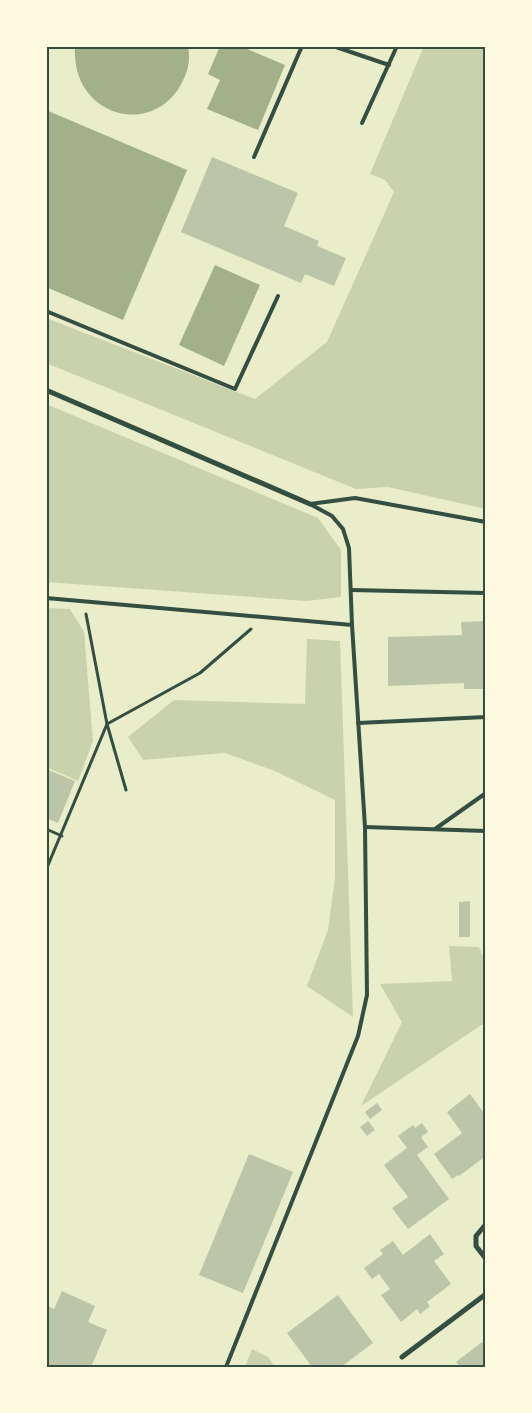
<svg xmlns="http://www.w3.org/2000/svg" width="532" height="1413" viewBox="0 0 532 1413" font-family="Raleway,sans-serif">
<rect width="100%" height="100%" fill="#e9edc9"/>
<g fill="#cad2ad">
<path d="M 424,46 L 486,46 L 486,509 L 388,487 L 356,489 L 46,363 L 46,318 L 255,399 L 327,342 L 394,192 L 385,180 L 370,174 Z"/>
<path d="M 46,404 L 318,518 L 341,550 L 341,597 L 307,601 L 46,582 Z"/>
<path d="M 46,608 L 70,609 L 84,632 L 93,741 L 78,781 L 46,767 Z"/>
<path d="M 307,639 L 340,641 L 353,1017 L 307,986 L 328,930 L 335,878 L 335,800 L 275,771 L 225,753 L 143,760 L 128,737 L 174,700 L 305,704 Z"/>
<path d="M 449,946 L 479,947 L 486,964 L 486,1024 L 481,1025 L 361,1106 L 402,1022 L 380,984 L 452,981 Z"/>
<path d="M 252,1349 L 268,1357 L 275,1367 L 245,1367 Z"/>
</g>
<g fill="#a3b18a">
<path d="M 188,46 C 190,56 189,67 185,76 C 159,141 70,119 75,46 Z"/>
<path d="M 220,46 L 240,46 L 285,65 L 258,130 L 207,109 L 220,80 L 208,74 Z"/>
<path d="M 46,110 L 187,170 L 123,320 L 46,287 Z"/>
<path d="M 215,265 L 260,285 L 224,366 L 179,345 Z"/>
</g>
<g fill="#bcc5a7">
<path d="M 212,157 L 298,193 L 284,226 L 319,241 L 317,246 L 346,258 L 334,286 L 305,274 L 301,283 L 181,232 Z"/>
<path d="M 486,621 L 486,689 L 464,689 L 464,683 L 388,686 L 388,637 L 462,635 L 461,622 Z"/>
<path d="M 46,769 L 75,781 L 58,823 L 46,818 Z"/>
<path d="M 470,901 L 470,937 L 459,937 L 459,902 Z"/>
<path d="M 470,1094 L 486,1116 L 486,1156 L 459,1176 L 458,1175 L 452,1179 L 434,1154 L 462,1133 L 447,1112 Z"/>
<path d="M 377,1103 L 382,1110 L 370,1119 L 365,1112 Z"/>
<path d="M 368,1121 L 375,1130 L 367,1136 L 360,1127 Z"/>
<path d="M 422,1123 L 428,1132 L 421,1137 L 428,1147 L 417,1155 L 449,1199 L 408,1229 L 392,1208 L 408,1197 L 384,1165 L 407,1148 L 398,1136 L 413,1125 L 415,1128 Z"/>
<path d="M 249,1154 L 293,1172 L 243,1293 L 199,1275 Z"/>
<path d="M 430,1234 L 444,1254 L 434,1261 L 451,1284 L 427,1302 L 430,1306 L 420,1314 L 417,1309 L 401,1322 L 381,1295 L 390,1289 L 379,1274 L 372,1279 L 364,1268 L 383,1254 L 380,1250 L 393,1241 L 403,1255 Z"/>
<path d="M 62,1291 L 95,1306 L 88,1322 L 107,1330 L 91,1367 L 46,1367 L 46,1305 L 54,1309 Z"/>
<path d="M 338,1295 L 373,1343 L 341,1367 L 312,1367 L 287,1333 Z"/>
<path d="M 482,1342 L 486,1347 L 486,1367 L 460,1367 L 456,1362 Z"/>
</g>
<g fill="none" stroke-linecap="round" stroke-linejoin="round">
<g stroke="#344e41" stroke-width="3">
<path d="M 86,614 L 107,724 L 126,790"/>
<path d="M 46,829 L 62,836"/>
<path d="M 46,870 L 107,724 L 200,673 L 251,629"/>
</g>
<g stroke="#344e41" stroke-width="4">
<path d="M 333,46 L 389,65"/>
<path d="M 362,123 L 397,46"/>
<path d="M 254,157 L 302,46"/>
<path d="M 46,311 L 235,389 L 278,296"/>
<path d="M 310,504 L 355,498 L 486,522"/>
<path d="M 351,590 L 486,593"/>
<path d="M 46,598 L 352,625"/>
<path d="M 358,723 L 486,717"/>
<path d="M 365,827 L 486,831"/>
<path d="M 435,829 L 486,793"/>
<path d="M 226,1367 L 358,1036 L 367,995 L 365,827 L 352,625 L 349,548 L 343,529 L 332,516 L 310,504"/>
</g>
<g stroke="#344e41" stroke-width="5">
<path d="M 46,390 L 310,504"/>
<path d="M 486,1224 L 476,1236 L 476,1246 L 486,1259"/>
<path d="M 402,1357 L 486,1294"/>
</g>
</g>
<rect width="532" height="1413" fill="none" stroke="#fefae0" stroke-width="95"/>
<rect x="48" y="48" width="436" height="1318" fill="none" stroke="#344e41" stroke-width="2"/>
</svg>
